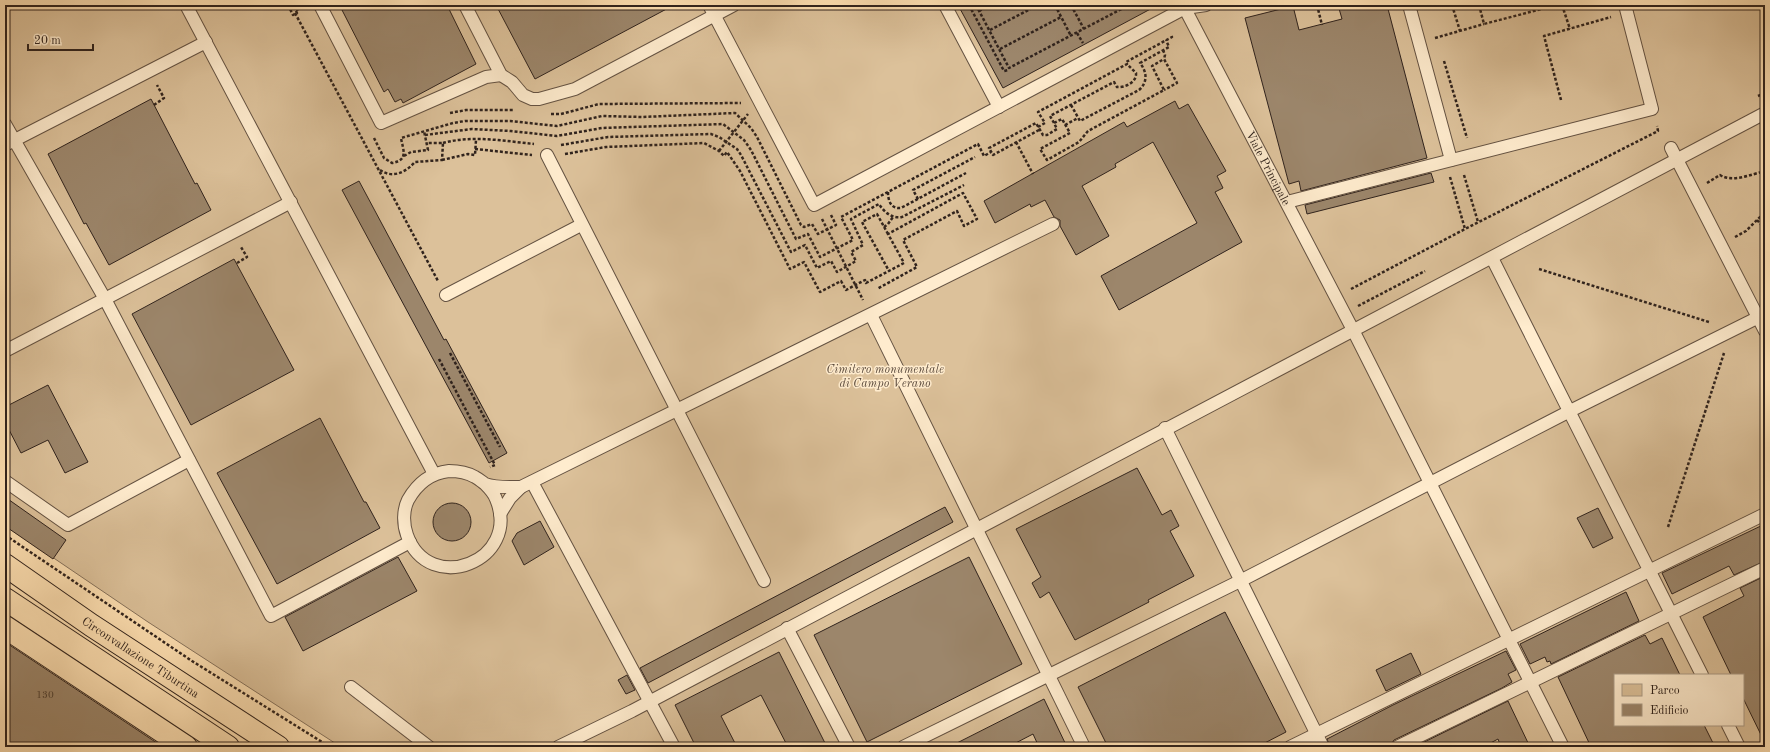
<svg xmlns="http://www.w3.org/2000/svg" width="1770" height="752" viewBox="0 0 1770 752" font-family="'Old Standard TT',serif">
<rect width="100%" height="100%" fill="#ffe1b3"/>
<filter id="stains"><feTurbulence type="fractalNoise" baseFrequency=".005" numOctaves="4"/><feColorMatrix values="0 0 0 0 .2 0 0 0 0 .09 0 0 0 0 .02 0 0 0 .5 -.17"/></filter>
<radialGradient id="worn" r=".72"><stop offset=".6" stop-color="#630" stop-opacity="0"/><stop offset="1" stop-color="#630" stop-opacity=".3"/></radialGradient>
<path fill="#dcc19a" stroke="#86725c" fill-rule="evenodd" d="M 5,5 L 1765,5 L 1765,747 L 341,747 L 148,622 L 5,525 ZM 1615,675 L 1743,675 L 1743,725 L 1615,725 Z"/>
<g fill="#9c866b" stroke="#30231d">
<path d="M 350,5 L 447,5 L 476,64 L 403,103 L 401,99 L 395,102 L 388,89 L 384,92 L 342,10 Z"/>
<path d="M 496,5 L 674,5 L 535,79 Z"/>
<path d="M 958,5 L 1158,5 L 1003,88 Z"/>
<path d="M 1338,5 L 1387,5 L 1427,158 L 1301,191 L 1299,181 L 1289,184 L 1245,18 L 1293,6 L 1299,30 L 1342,19 Z"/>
<path d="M 151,99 L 195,184 L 197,183 L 211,210 L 109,265 L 86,223 L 84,224 L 48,154 Z"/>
<path d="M 1175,101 L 1179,109 L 1188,104 L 1226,171 L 1217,176 L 1223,188 L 1215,192 L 1242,242 L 1119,310 L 1101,276 L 1197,223 L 1153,142 L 1115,164 L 1116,167 L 1082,186 L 1109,236 L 1076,255 L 1060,226 L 1060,220 L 1054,217 L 1045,200 L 1031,207 L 1030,204 L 995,223 L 984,201 L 1124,122 L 1127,127 Z"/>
<path d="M 1431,173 L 1434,182 L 1307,214 L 1305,205 Z"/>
<path d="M 359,181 L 444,340 L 446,339 L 507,453 L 489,463 L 342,190 Z"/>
<path d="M 234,259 L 294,370 L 191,425 L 132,314 Z"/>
<path d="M 48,385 L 88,462 L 65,473 L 48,440 L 21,453 L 5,422 L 5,407 Z"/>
<path d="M 320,418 L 364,502 L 366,502 L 380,528 L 277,584 L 217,473 Z"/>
<path d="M 1137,468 L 1162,515 L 1171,510 L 1179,526 L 1170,531 L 1194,576 L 1148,600 L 1149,602 L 1075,640 L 1049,592 L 1040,598 L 1032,583 L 1041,577 L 1016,529 Z"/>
<path d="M 5,497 L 66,540 L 53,559 L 5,526 Z"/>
<circle cx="452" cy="522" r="19"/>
<path d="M 945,507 L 953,522 L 648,683 L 640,668 Z"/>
<path d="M 1598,508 L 1613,538 L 1593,548 L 1577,518 Z"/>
<path d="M 540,521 L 554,547 L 524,565 L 512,541 L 517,533 Z"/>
<path d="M 1765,524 L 1765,561 L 1734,575 L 1729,566 L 1672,594 L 1662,573 Z"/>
<path d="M 398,557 L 417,591 L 303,651 L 285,617 Z"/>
<path d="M 969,557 L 1022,664 L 867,742 L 814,635 Z"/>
<path d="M 1765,576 L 1765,743 L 1743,698 L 1743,675 L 1731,675 L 1703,617 L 1744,596 L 1740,588 Z"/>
<path d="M 1626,592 L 1639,621 L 1551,664 L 1550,661 L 1547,662 L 1545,657 L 1530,664 L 1520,644 Z"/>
<path d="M 1225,612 L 1286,732 L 1257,747 L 1108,747 L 1078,687 Z"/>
<path d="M 1645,635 L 1650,644 L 1662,638 L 1680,675 L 1615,675 L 1615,725 L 1704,725 L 1715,747 L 1591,747 L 1558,677 Z"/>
<path d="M 5,642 L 163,747 L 5,747 Z"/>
<path d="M 1506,651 L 1516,670 L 1508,674 L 1512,682 L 1502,688 L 1394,740 L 1390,747 L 1330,747 L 1327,739 L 1393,705 Z"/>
<path d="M 779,652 L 827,747 L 788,747 L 761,695 L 721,716 L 737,747 L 696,747 L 675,705 Z"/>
<path d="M 1411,653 L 1421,674 L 1386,691 L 1376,670 Z"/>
<path d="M 627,675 L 635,690 L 626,694 L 618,680 Z"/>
<path d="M 1044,699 L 1067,747 L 1039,747 L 1033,734 L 1008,747 L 949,747 Z"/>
<path d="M 1508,701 L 1530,747 L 1501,747 L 1498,739 L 1483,747 L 1414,747 Z"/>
</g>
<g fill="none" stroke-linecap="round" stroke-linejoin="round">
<g stroke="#645242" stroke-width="14">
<g id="lane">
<path d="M 186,5 L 434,474"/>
<path d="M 320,5 L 381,123 L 486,77 L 501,75"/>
<path d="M 465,5 L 501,75 L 512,82 L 523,95 L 532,99 L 539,99 L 575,89 L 734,5"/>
<path d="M 709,5 L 814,205 L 1185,8 L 1206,5"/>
<path d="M 945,5 L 999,107"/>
<path id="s1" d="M 1183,5 L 1353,330 L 1563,747"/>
<path d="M 1409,5 L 1451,160"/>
<path d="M 5,124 L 105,299 L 271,616 L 410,542"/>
<path d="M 5,145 L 206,42"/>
<path d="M 1671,148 L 1765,331"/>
<path d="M 547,155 L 764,581"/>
<path d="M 1287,202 L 1652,109 L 1625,5"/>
<path d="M 1492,258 L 1702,675"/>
<path d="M 446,295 L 581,225"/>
<path d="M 871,315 L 1084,747"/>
<path d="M 5,351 L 291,202"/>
<path d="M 1165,428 L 1323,747"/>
<path d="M 5,481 L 68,525 L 189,460"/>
<path d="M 532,482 L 674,747"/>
<path d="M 485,484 C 489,488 494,493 496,499 C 522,561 429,597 407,535 C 403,524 403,510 408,500 C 417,484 430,473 449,471 C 457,471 468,473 475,477 C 479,479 482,482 485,484 C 496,488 510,487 521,487 L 1053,224"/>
<path d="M 500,514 L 510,498 L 521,487"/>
<path d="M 787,628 L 849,747"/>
<path d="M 351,687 L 429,747"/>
<path d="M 1728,725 L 1739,747"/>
<path d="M 558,747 L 632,711 L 1765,113"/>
<path d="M 903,747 L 1240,581 L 1570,411 L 1765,314"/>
<path d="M 1290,747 L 1765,514"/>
<path d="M 1397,747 L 1765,568"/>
</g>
</g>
<g stroke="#30231d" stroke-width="24">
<g id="highway">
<path id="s2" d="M 5,565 L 91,625 L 278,747"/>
<path d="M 5,599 L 228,747"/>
<path d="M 5,627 L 186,747"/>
</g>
</g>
<g stroke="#30231d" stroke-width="2.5" stroke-dasharray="3 2" stroke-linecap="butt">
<path d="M 288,5 L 293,15 L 297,13 L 293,5"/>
<path d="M 969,5 L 1004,71 L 1008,70"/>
<path d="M 976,5 L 1009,68 L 1129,5"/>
<path d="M 1055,5 L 1071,36"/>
<path d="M 1071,5 L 1084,29"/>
<path d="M 1317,5 L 1322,25"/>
<path d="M 1452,5 L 1460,31"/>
<path d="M 1479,5 L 1484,24 L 1557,5"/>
<path d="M 1562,5 L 1570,29"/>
<path d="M 296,10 L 301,8 L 299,5"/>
<path d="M 1073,10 L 1083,5"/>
<path d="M 979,11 L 990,5"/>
<path d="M 295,13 L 438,281"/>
<path d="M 990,30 L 1038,5"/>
<path d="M 1077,33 L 1083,43"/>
<path d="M 1435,38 L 1484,24"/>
<path d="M 1000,49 L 1061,17"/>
<path d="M 1163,50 L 1165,55 L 1164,59 L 1177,83 L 1164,90"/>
<path d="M 1444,61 L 1467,138"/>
<path d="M 1758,96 L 1765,93"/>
<path d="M 1561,100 L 1544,36 L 1611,17"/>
<path d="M 154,105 L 164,98 L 157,85"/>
<path d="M 1071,105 L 1080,121 L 1139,90 C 1148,82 1147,72 1140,63 L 1169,47 L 1166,40"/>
<path d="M 450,113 L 466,110 L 514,110"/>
<path d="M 551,114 L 561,114 L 599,104 L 741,103"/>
<path d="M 1054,123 L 1050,116 L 1114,82 L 1117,87 C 1125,88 1137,82 1136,73 L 1127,64"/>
<path d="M 1065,125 L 1078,118"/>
<path d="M 1038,127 L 1045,123 L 1038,112 L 1127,64 L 1126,62 L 1172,37 L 1171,35"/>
<path d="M 1039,130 L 993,155 L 989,148 L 1036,123 L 1043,135 L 1047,135 L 1057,129 L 1054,123 L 1062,119 L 1070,133 L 1040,149 L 1047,160 L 1079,142 L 1088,131 L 1164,90 L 1152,66 L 1164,59"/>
<path d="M 425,135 L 472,129 L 511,131 L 557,136 L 602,128 L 723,124 L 744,140 L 751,150 L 796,239 L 808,234 L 820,257 L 853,240 L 841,217 L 978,144 L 984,156 L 991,152"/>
<path d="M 374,138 L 384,158 L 392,163 C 409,160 403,150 401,138 L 453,123 L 465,121 L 510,121 L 557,126 L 602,116 L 642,117 L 735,113 L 751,128 L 757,137 L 801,225 L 804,227 L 812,224 L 818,234 L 836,225 L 831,215"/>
<path d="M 1016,142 L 1033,174"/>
<path d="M 443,143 C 472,135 505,141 534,144"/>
<path d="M 561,145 L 608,137 L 711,134 L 719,137 L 737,149 L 741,155 L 791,252 L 805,245 L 817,268 L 831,261 L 837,272 L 856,261 L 851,252 L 863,245 L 851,219 L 879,204 C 884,212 892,219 902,217 L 964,185"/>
<path d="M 475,149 L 532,155"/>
<path d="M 719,151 L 748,114"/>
<path d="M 565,154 L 606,147 L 704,143 L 719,151 L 724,156 L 727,152 L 740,171 L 790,269 L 804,262 L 820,292 L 841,281 L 846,290 L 865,280 L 866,283 L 904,263 L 888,234 L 963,193 L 977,219 L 964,226 L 957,211 L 903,240 L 917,267 L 877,289"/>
<path d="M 404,156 L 411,152 L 428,150 L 424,131"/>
<path d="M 442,160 L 468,154 L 475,155 L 476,140"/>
<path d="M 380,170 C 393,179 406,172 415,162 L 442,160 L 443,143 L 427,143"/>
<path d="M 1464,175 L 1478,222"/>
<path d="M 1450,177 L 1465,229"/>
<path d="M 1707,183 L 1720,175 C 1733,183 1752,174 1765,171"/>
<path d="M 888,192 C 888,201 891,209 901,208 L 966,173"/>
<path d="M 918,199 L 913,190 L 975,157"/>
<path d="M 822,219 L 863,300"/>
<path d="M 1757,220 L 1765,229"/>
<path d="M 884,227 L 888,224 L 893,217"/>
<path d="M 888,234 L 877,214 L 862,222 L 889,271"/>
<path d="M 1735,237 L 1746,231 L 1765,212"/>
<path d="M 237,263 L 247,257 L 241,247"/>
<path d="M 1539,269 L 1709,322"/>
<path d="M 1351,289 L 1465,229 L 1658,131 L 1657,126"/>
<path d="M 1358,306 L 1425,271"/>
<path d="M 450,353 L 500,447"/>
<path d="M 439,359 L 495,465 L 490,467"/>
<path d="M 1668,527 L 1724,353"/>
<path d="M 5,535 L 192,661 L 330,747"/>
</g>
<use href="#lane" stroke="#ffecce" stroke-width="12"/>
<use href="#highway" stroke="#ffe1b3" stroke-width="22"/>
</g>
<g text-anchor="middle" stroke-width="3" stroke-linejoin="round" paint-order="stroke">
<g font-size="10" fill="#4b3c30">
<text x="45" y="698">130</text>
</g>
<g font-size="12" fill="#30231d" stroke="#ffecce">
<text dy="4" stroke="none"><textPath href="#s1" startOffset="184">Viale Principale</textPath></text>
<text dy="4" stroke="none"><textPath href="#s2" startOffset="164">Circonvallazione Tiburtina</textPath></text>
</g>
<g font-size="12" font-style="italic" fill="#5b4a3c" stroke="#ffecce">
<text x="885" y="373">Cimitero monumentale<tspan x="885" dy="14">di Campo Verano</tspan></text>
</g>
</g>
<rect width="1770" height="752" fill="none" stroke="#ffe1b3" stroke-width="20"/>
<rect x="6" y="6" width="1758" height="740" fill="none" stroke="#30231d" stroke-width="2"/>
<rect x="10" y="10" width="1750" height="732" fill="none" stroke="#30231d"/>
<rect x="1614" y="674" width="130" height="52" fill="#ffecce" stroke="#ac9c87"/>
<rect x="1622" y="684" width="20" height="12" fill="#dcc19a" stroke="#ac9c87"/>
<text x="1650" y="694" font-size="12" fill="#30231d">Parco</text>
<rect x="1622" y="704" width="20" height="12" fill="#9c866b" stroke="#ac9c87"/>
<text x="1650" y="714" font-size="12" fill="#30231d">Edificio</text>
<path d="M28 44v6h65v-6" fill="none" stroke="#30231d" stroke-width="2"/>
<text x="34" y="44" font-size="12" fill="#30231d" stroke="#ffecce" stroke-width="3" paint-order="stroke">20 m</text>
<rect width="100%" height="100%" filter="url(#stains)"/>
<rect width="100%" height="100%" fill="url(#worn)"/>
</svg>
